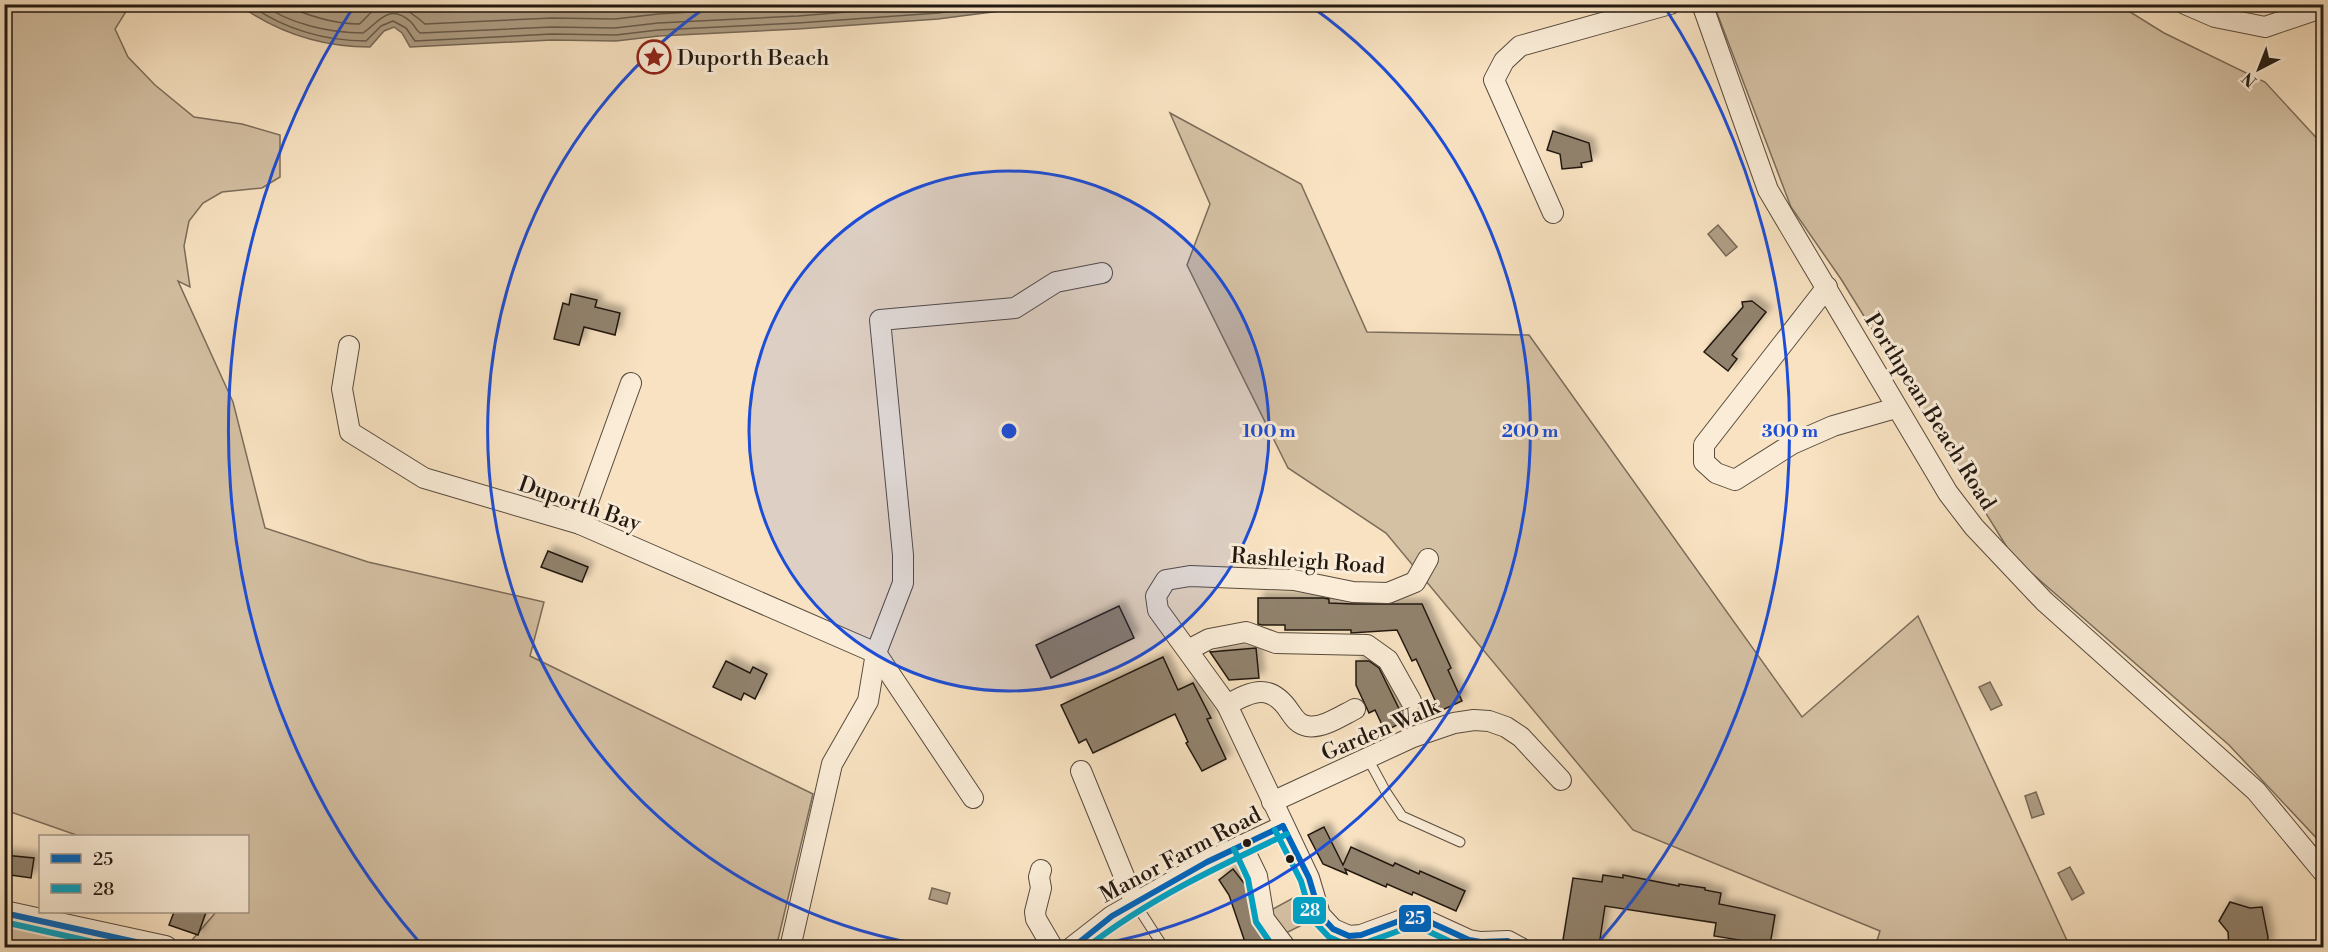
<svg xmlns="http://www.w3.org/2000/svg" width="2328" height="952" viewBox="0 0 2328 952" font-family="'Libre Bodoni',serif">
<defs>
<filter id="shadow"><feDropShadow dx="5.5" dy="-5.5" stdDeviation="3" flood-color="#0004"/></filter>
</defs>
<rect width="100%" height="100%" fill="#f8e2c1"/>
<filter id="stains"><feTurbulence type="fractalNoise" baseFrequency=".00333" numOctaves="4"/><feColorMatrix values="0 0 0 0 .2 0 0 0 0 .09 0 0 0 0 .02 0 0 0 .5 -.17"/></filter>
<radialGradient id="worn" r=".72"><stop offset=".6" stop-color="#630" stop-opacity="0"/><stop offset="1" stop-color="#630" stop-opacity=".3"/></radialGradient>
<g fill="#d4c0a3" stroke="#7b6c5a" stroke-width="1.5">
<path d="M 5,5 L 130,5 L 115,29 L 128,57 L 155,85 L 194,117 L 242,124 L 280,135 L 280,177 L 262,188 L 222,192 L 203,203 L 189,221 L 184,246 L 190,287 L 178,281 L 233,402 L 265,528 L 368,562 L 544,602 L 530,656 L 813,794 L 776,948 L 186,947 L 216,912 L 248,912 L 248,836 L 79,836 L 5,810 Z"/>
<path d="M 1714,5 L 2119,5 L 2164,33 L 2265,82 L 2323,145 L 2323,845 L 2229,745 L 2013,557 L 1841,279 L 1791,207 Z"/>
<path d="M 1170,113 L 1301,184 L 1367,332 L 1529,335 L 1802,717 L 1918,616 L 2070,947 L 1875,947 L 1880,931 L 1633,830 L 1386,533 L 1288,468 L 1187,265 L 1210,204 Z"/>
<path d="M 1295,897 L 1308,922 L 1284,934 L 1271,910 Z"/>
<path d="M 5,924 L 103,947 L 5,947 Z"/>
</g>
<g fill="#af9e85" stroke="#776957" stroke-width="1.5">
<path d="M 239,5 L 1109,5 L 1040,10 L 1008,10 L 938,19 L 798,29 L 659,36 L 616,41 L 552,40 L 410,47 L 402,33 L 394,27 L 384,31 L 370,47 C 322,47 278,33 239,5 Z"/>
<path d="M 1718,225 L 1737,247 L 1726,256 L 1708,234 Z"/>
<path d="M 1990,682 L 2002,705 L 1991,710 L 1979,687 Z"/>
<path d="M 2036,792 L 2044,814 L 2032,818 L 2025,796 Z"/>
<path d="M 2070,867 L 2084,893 L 2072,900 L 2058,873 Z"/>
<path d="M 932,888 L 950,893 L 947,904 L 929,899 Z"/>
</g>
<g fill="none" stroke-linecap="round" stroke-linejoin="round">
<g stroke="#685c4b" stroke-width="1.5">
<path d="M 249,4 C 283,29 325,41 366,41 L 381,26 L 393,21 L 406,28 L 415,41 L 552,34 L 616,35 L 658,30 L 798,23 L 938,13 L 1005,4"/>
<path d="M 262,4 C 289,24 330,33 363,33 C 379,22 389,2 411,22 C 415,26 416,30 420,33 L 552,27 L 615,28 L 658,23 L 798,16 L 945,4"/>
<path d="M 282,4 C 306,15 331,24 359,24 C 364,21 367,15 373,11 C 395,0 409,10 425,24 L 552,18 L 615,19 L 658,14 L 829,4"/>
</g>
</g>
<g fill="#91826d" stroke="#221911" stroke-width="1.5" filter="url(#shadow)">
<path d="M 1553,131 L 1589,143 L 1592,161 L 1581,163 L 1582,167 L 1562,169 L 1560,154 L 1547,150 Z"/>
<path d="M 571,294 L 597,300 L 595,307 L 620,313 L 615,335 L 584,327 L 579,345 L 554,339 L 563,303 L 569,305 Z"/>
<path d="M 1752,301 L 1766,312 L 1732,355 L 1737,359 L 1728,371 L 1704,352 L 1743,307 L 1742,302 Z"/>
<path d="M 548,551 L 588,567 L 582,582 L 541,567 Z"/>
<path d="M 1258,598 L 1323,598 L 1329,599 L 1329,603 L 1353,604 L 1422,604 L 1451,668 L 1448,670 L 1462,701 L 1440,711 L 1416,659 L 1412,661 L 1397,630 L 1351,633 L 1351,630 L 1285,630 L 1285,625 L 1262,625 L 1258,624 Z"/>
<path d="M 1119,606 L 1134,638 L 1051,678 L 1036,645 Z"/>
<path d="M 1256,648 L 1259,678 L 1229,680 L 1210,652 Z"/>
<path d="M 1163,657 L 1178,690 L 1193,683 L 1211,718 L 1207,719 L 1226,759 L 1202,771 L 1186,743 L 1188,742 L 1175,714 L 1093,753 L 1086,739 L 1079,743 L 1061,705 Z"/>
<path d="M 726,661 L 750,673 L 753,667 L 767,674 L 755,699 L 744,693 L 741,700 L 713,687 Z"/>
<path d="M 1356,661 L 1369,661 L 1379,668 L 1405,721 L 1385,731 L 1375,710 L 1369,713 L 1356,685 Z"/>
<path d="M 1324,827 L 1343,865 L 1351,847 L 1393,866 L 1395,863 L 1419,874 L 1420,871 L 1465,891 L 1456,911 L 1413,892 L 1412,895 L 1387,884 L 1386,887 L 1345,869 L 1347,874 L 1323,864 L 1308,835 Z"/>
<path d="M 4,855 L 34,858 L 31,878 L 4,874 Z"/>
<path d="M 1233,869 L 1247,887 L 1252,921 L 1262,936 L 1265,948 L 1247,948 L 1229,895 L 1219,880 Z"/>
<path d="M 1603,875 L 1623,878 L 1623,875 L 1679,886 L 1679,884 L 1705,888 L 1705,890 L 1721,893 L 1719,904 L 1775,915 L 1770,945 L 1714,936 L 1716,923 L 1605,906 L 1599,946 L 1563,940 L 1573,878 L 1602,882 Z"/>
<path d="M 2230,902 L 2250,908 L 2262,907 L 2268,937 L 2267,947 L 2229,948 L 2228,932 L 2219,921 Z"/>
<path d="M 174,912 L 206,912 L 198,935 L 169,925 Z"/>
</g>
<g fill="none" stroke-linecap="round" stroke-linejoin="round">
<g stroke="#584b3d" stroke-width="11">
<g id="service">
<path d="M 1367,757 L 1386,792 L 1402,816 L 1460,842"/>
<path d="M 1135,903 L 1164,948"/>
</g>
</g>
<g stroke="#584b3d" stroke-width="22">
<g id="minor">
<path d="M 1702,4 L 1768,190 L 1948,493 L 1974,527 L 2044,601 L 2256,791 L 2324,873"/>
<path d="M 2185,4 L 2215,17 L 2265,27 L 2324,7"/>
<path d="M 1553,213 L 1494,80 L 1504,61 L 1520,46 L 1670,4"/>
<path d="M 1827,287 L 1704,445 L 1704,462 L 1716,473 L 1735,480 L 1792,444 L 1833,426 L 1896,408"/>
<path d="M 349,346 L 342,389 L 350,432 L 424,478 L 580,524 L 876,653 L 973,798"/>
<path d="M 580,524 L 631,383"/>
<path d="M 1428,559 L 1415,582 L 1388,593 L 1353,592 L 1294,580 L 1190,576 L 1166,580 L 1156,596 L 1158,610 L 1227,705 L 1309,878 L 1320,915 L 1333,929 L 1349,936 L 1361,935 L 1402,920 L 1421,918 L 1469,940 L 1481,942 L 1508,941 L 1521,948"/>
<path d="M 1188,650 L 1209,639 L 1246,632 L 1276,643 L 1367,645 L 1388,660 L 1411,701"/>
<path d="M 1227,705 C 1253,690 1271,683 1290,712 C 1295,719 1298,724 1307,726 C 1322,729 1341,716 1355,709"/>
<path d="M 1081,771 L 1135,903"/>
<path d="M 1272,802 L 1413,737 L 1454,723 L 1474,720 L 1489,721 L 1506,727 L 1521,737 L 1561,780"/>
<path d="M 1242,845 L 1257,876 L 1264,919 L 1286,948"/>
<path d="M 1041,870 L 1039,877 L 1041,888 L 1035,912 L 1036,919 L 1053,948"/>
<path d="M 790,948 L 832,764 L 868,701 L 876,653 L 903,583 L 903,555 L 880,320 L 1015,308 L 1056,282 L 1102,273"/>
<path d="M 1071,948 L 1112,916 L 1207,862 L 1283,826"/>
</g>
</g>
<g stroke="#584b3d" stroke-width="26">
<path id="tertiary" d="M 4,913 L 165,948"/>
</g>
<use href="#service" stroke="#faecd7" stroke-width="9"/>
<use href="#minor" stroke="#faecd7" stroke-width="20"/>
<use href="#tertiary" stroke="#faecd7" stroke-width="24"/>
<g stroke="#faecd7" stroke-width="10">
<g id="bus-1">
<path d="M 1283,826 L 1309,878 L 1320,915 L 1333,929 L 1349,936 L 1361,935 L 1402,920 L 1421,918 L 1469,940 L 1481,942 L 1508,941 L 1520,948"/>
<path d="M 4,913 L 163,948"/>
<path d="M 1072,948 L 1112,916 L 1207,862 L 1283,826"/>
</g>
</g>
<g stroke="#faecd7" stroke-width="10">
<g id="bus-2">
<path d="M 1275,830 L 1301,881 L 1312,919 L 1329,937 L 1347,945 L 1362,944 L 1404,929 L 1419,927 L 1464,948"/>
<path d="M 1234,849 L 1248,879 L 1256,922 L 1274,948"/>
<path d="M 4,922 L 120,948"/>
<path d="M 1086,948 C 1147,900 1217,867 1287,834"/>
</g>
</g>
<use href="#bus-1" stroke="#0065bd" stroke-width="6"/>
<use href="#bus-2" stroke="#02a2c5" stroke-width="6"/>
</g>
<circle cx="1009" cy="431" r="260" fill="#1d4ed8" fill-opacity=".12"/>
<g fill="none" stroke="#1d4ed8" stroke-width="3">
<circle cx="1009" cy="431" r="260"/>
<path d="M936 947A521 521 0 0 1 706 7M1312 7A521 521 0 0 1 1082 947"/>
<path d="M420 943A781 781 0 0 1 354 6M1664 6A781 781 0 0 1 1598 943"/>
</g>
<defs>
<g id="sight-ring" transform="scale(1.725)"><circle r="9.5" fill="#faecd7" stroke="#8f2418" stroke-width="1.5"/><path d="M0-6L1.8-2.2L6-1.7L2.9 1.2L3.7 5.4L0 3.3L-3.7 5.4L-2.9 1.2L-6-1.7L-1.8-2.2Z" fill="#8f2418"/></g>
</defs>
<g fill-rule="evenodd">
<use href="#sight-ring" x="654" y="57"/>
</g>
<g fill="#221911" stroke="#faecd7" stroke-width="2">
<circle cx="1247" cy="843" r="5"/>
<circle cx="1290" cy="859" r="5"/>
</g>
<g text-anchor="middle" stroke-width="6" stroke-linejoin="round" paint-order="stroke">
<g font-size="22" fill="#221911" stroke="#faecd7" text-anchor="start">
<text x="677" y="65">Duporth Beach</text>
</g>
<g font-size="22" fill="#221911" stroke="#faecd7">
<text transform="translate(1931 411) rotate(58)" y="8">Porthpean Beach Road</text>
<text transform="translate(580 503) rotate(19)" y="8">Duporth Bay</text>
<text transform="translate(1308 560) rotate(4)" y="8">Rashleigh Road</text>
<text transform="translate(1380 729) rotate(-23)" y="8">Garden Walk</text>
<text transform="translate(1180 854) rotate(-28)" y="8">Manor Farm Road</text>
</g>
</g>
<circle cx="1009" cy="431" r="9" fill="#1d4ed8" stroke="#faecd7" stroke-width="3"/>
<g font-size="18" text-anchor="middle" font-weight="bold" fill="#1d4ed8" stroke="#faecd7" stroke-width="6" stroke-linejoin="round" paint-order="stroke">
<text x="1269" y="437">100 m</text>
<text x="1530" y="437">200 m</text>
<text x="1790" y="437">300 m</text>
</g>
<g stroke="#faecd7" stroke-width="2">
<rect x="1292" y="896" width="35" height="29" rx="6" fill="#02a2c5"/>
<rect x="1398" y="904" width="34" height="29" rx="6" fill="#0065bd"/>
</g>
<g font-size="16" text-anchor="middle" font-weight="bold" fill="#fff">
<text x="1310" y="916">28</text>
<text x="1415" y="924">25</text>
</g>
<rect width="2328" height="952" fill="none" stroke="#f8e2c1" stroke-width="24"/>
<rect x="6" y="6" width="2316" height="940" fill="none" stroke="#221911" stroke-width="3"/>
<rect x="12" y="12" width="2304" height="928" fill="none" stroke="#221911" stroke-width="1.5"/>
<rect x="39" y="835" width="210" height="78" fill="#faecd7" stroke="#a49888" stroke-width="1.5"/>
<rect x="51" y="854" width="30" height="9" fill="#0065bd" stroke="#a49888" stroke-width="1.5"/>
<text x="93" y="865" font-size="18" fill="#221911">25</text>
<rect x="51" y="884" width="30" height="9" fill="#02a2c5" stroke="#a49888" stroke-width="1.5"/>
<text x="93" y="895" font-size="18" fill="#221911">28</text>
<g transform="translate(2259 69) rotate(222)" stroke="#faecd7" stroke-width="4.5" paint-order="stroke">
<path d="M0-4.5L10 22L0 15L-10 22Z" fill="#221911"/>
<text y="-9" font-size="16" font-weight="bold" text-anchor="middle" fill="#221911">N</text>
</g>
<rect width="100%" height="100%" filter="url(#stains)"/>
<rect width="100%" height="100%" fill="url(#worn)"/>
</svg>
